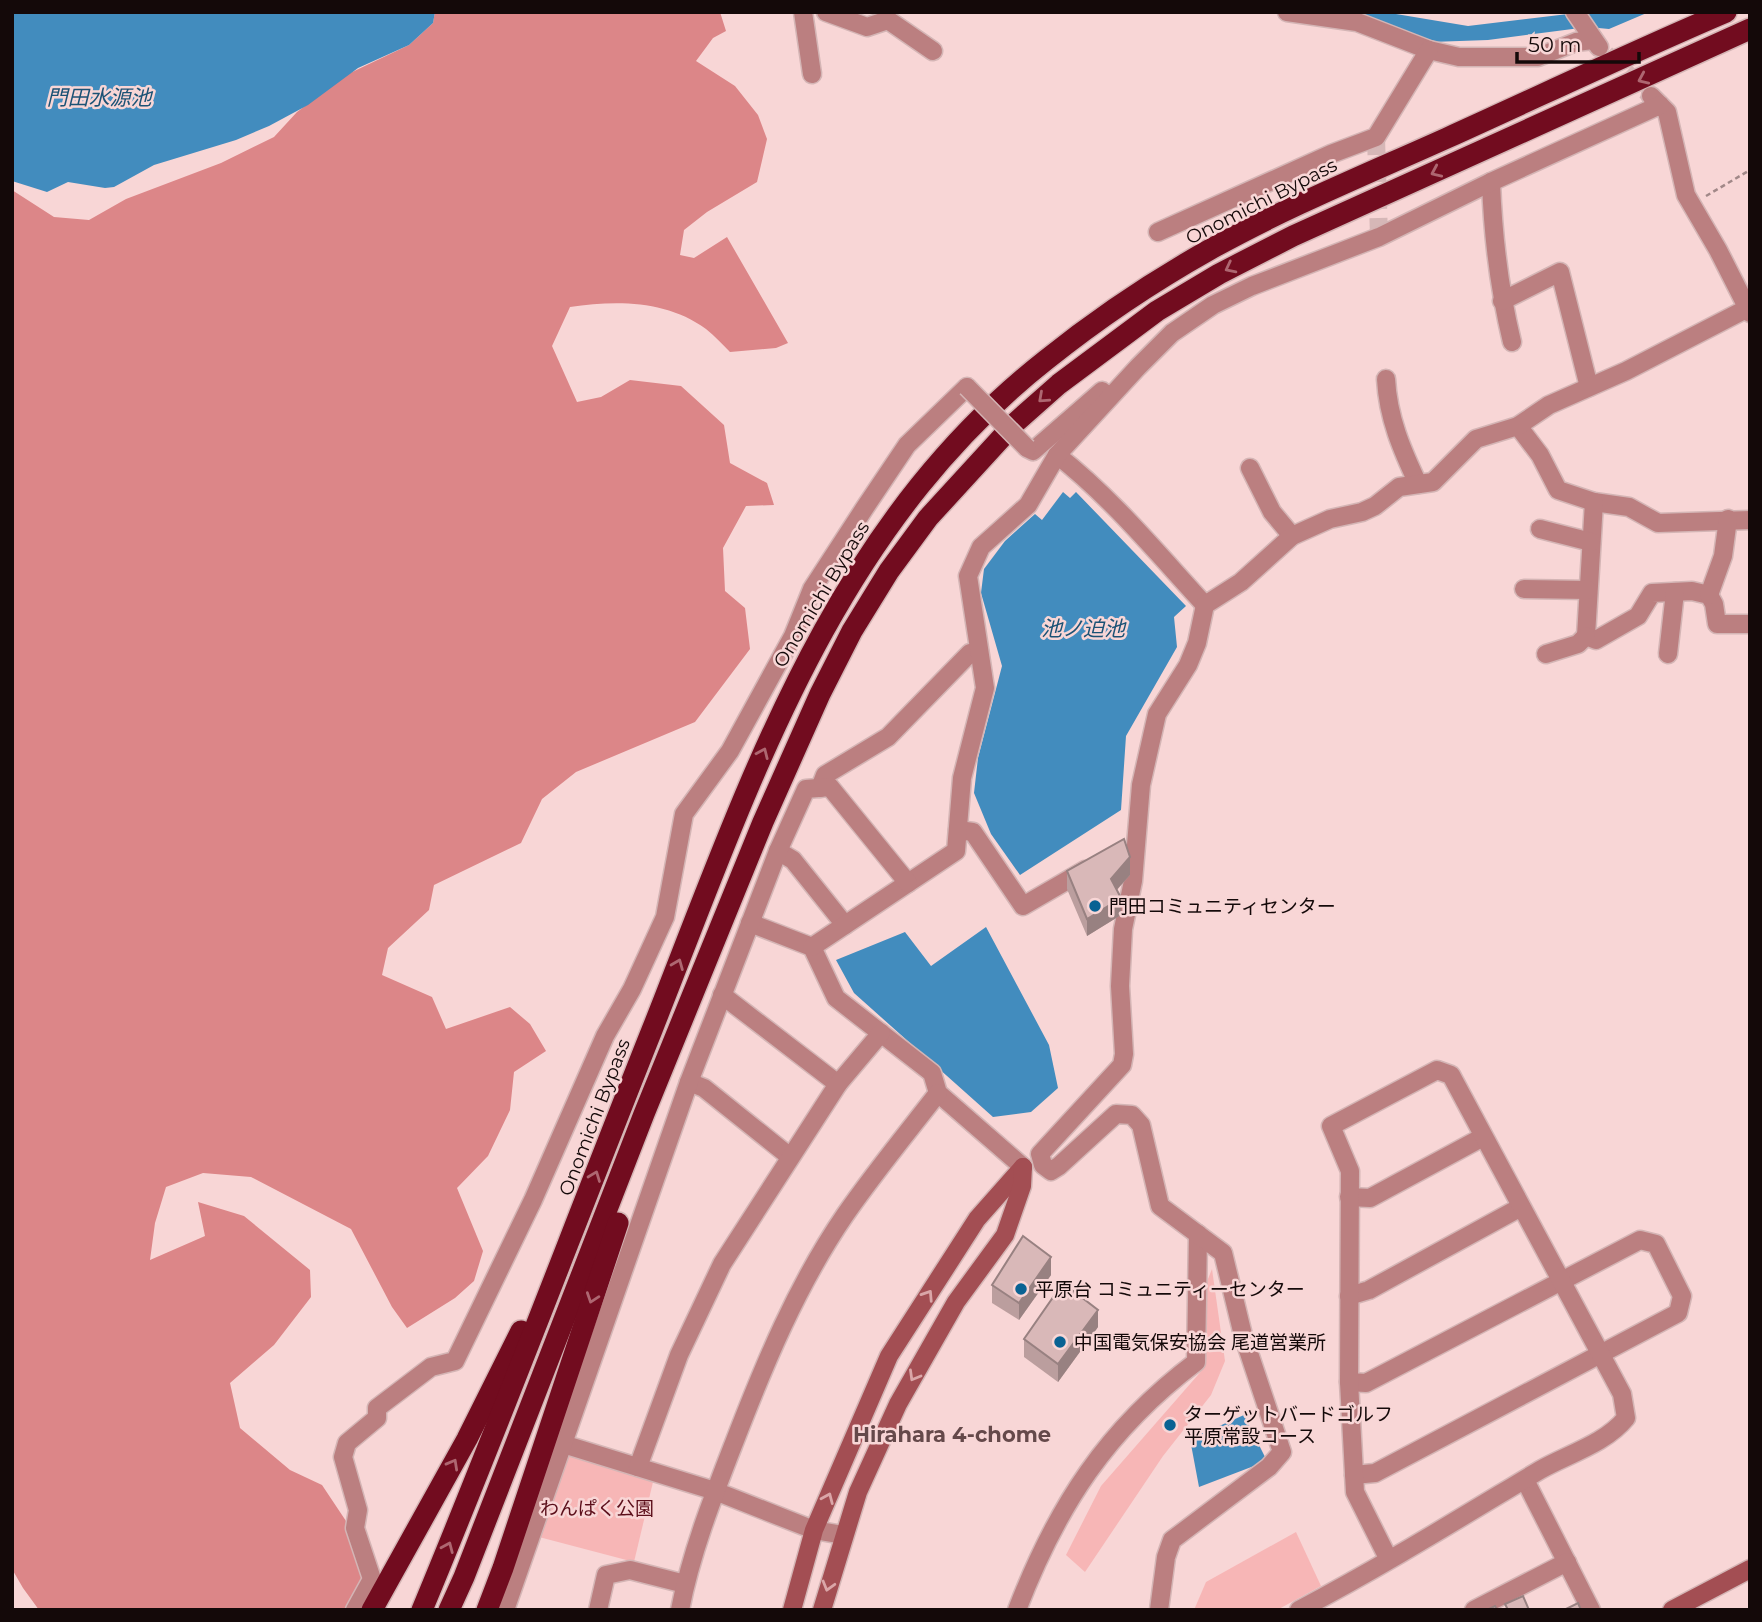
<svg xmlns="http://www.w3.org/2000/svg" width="1762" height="1622" viewBox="0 0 1762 1622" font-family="Montserrat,'Noto Sans JP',sans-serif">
<rect width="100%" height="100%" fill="#f8d6d6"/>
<g fill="#f7b6b6">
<path d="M 1212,1269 L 1225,1361 L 1211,1395 L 1163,1456 L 1085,1572 L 1066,1555 L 1101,1486 L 1204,1368 L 1206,1284 Z"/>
<path d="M 565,1452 L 653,1482 L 634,1562 L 539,1537 Z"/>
<path d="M 1296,1532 L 1321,1586 L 1277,1610 L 1194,1610 L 1206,1582 Z"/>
</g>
<path fill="#dc8688" d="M 435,12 L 720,12 L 726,31 L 713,38 L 696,61 L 735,86 L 758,115 L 767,139 L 757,182 L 707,212 L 684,230 L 680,255 L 694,258 L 727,237 L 788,343 L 776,348 L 730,352 C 722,344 715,336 706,329 C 667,300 616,300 570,307 L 552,346 L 577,402 L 601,397 L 630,380 L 681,386 L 724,425 L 730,463 L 767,483 L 774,505 L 746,506 L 723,548 L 725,591 L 745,608 L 750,649 L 695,722 L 576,772 L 542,799 L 521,843 L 434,885 L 429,910 L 388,948 L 382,975 L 432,997 L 446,1029 L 510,1007 L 530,1024 L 546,1051 L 514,1072 L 510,1110 L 488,1156 L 457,1188 L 483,1251 L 474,1281 L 455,1298 L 407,1328 L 392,1307 L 351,1229 L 251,1177 L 203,1173 L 166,1187 L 155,1223 L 150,1260 L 205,1236 L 198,1202 L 244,1216 L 310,1270 L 311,1297 L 274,1345 L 230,1383 L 240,1428 L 290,1470 L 322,1485 L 350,1527 L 366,1569 L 360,1590 L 345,1610 L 39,1610 L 23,1588 L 12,1569 L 12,190 L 54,217 L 89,220 L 126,199 L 221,163 L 274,137 L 297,112 L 348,74 L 409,45 L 433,23 Z"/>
<g fill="#428cbe">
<path d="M 12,12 L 435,12 L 433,23 L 409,45 L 358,68 L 308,105 L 269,126 L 236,140 L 154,165 L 114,187 L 105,188 L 68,182 L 47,192 L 12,181 Z"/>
<path d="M 1347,12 L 1384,12 L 1468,26 L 1585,12 L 1649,12 L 1609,29 L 1588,27 L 1488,40 L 1431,42 Z"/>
<path d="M 1063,492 L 1070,498 L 1076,492 L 1186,606 L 1174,617 L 1177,647 L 1126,736 L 1121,810 L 1020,875 L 991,834 L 974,793 L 978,758 L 1002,666 L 981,593 L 984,569 L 1005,541 L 1035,514 L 1042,520 Z"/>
<path d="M 986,927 L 1049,1045 L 1058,1088 L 1031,1112 L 993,1117 L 854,993 L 836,960 L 905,932 L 931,966 Z"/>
<path d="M 1244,1415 L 1267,1461 L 1199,1487 L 1190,1439 Z"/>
</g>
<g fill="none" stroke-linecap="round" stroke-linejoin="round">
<g stroke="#d6b7b7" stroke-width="18" stroke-dasharray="18 9" stroke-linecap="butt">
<path d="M 1606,54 L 1651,96"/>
<path d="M 1376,137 L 1379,237"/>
</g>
<g stroke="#d4b5b5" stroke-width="21">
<g id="street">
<path d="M 803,12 L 812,74"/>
<path d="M 826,12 L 867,27 L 888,20 L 933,51"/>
<path d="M 1287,12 L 1357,22 L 1429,50 L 1459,57 L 1538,57 L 1576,42 L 1593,40"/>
<path d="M 1575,12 L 1599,47"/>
<path d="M 1651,96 L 1667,112 L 1686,195 L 1718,250 L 1750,313"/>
<path d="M 1491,182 C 1493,238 1499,288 1512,342"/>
<path d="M 1158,232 L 1331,154 L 1376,137 L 1429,50"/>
<path d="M 1502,301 L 1560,272 L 1589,387"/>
<path d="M 1386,379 C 1388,418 1402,450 1418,484"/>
<path d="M 1518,426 L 1540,455 L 1558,490 L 1594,502 L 1629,507 L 1658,523 L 1750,520"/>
<path d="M 1027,448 L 1033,451 L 1102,391"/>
<path d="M 1057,455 C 1112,498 1158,554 1205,605"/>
<path d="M 1250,468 L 1272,512 L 1292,536"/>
<path d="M 1594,502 L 1586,636 L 1596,640 L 1638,616 L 1652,593 L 1692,591 L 1709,595 L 1714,604 L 1717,624 L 1750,624"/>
<path d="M 1540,529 L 1591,542"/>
<path d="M 1524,589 L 1588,590"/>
<path d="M 1709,595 L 1723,556 L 1728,519"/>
<path d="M 1546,654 L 1578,644 L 1586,636"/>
<path d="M 1668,654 L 1675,592"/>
<path d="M 820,788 L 825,775 L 888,737 L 970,653 L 979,651"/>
<path d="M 958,830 L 973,832 L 1023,906 L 1085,870"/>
<path d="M 778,851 L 793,860 L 845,925"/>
<path d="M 750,923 L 812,947 L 836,998 L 932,1073 L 938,1093 L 1023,1167"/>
<path d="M 812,947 L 956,851 L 962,778 L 985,688 L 968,576 L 981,547 L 1028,505 L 1057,455 L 1138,367 L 1172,333 L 1213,305 L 1252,286 L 1379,237 L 1491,182 L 1660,105"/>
<path d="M 722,995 L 838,1084"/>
<path d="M 689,1082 L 704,1088 L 789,1156"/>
<path d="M 1349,1197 L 1370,1198 L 1483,1137"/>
<path d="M 1349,1296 L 1369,1290 L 1521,1207"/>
<path d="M 1349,1382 L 1366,1383 L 1640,1240 L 1656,1244 L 1682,1296 L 1678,1313 L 1375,1473 L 1354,1475"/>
<path d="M 563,1444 L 715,1491 L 814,1530 L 843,1535"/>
<path d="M 638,1467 L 679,1355 L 722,1264 L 838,1084 L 881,1033"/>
<path d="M 1525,1480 L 1591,1610"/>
<path d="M 355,1610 L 372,1579 L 355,1528 L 358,1510 L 343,1457 L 347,1443 L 377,1418 L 377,1408 L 431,1367 L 455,1361 L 533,1200 L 605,1036 L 632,989 L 665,917 L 684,814 L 730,751 L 793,636 L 812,589 L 864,509 L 907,445 L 967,387"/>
<path d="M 505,1610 L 689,1082 L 778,851 L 806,789 L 830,787 L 908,883"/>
<path d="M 598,1610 L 606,1575 L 630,1570 L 685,1584"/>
<path d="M 680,1610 C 691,1553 713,1497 734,1443 C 764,1365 797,1285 845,1215 C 874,1173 907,1133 938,1093"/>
<path d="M 1017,1610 C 1057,1506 1107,1429 1196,1362 L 1198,1234"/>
<path d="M 1159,1610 L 1166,1557 L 1172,1540 L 1269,1467 L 1282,1452 L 1243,1335 L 1223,1253 L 1160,1206 L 1141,1125 L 1132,1115 L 1116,1114 L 1059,1166 L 1051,1171 L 1043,1165 L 1040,1154 L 1122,1065 L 1124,1054 L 1120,986 L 1123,929 L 1133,881 L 1141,785 L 1157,714 L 1188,665 L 1197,643 L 1205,605 L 1241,582 L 1292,536 L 1330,519 L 1362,512 L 1375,506 L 1399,487 L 1433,482 L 1476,439 L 1518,426 L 1549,405 L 1626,371 L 1750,307"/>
<path d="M 1299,1610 C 1381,1567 1460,1518 1540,1470 C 1568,1454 1605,1444 1626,1418 L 1622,1394 L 1451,1075 L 1437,1070 L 1331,1126 L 1350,1171 L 1349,1382 L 1355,1492 L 1389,1560"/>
<path d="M 1474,1610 L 1567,1562"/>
</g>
</g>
<g stroke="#d4b5b5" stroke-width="21">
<g id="secondary">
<path d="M 792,1610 L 814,1530 L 889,1356 L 977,1219 L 1023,1167"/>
<path d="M 822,1610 L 858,1492 L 898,1404 L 956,1302 L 1005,1235 L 1022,1186 L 1023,1167"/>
<path d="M 1672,1610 L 1750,1569"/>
</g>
</g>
<g stroke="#d4b5b5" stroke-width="24">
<g id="highway">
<path d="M 372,1610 L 467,1439 L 521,1331"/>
<path d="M 422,1610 C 502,1418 575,1223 652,1030 C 749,785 830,530 1046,360 C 1097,319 1152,282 1209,250 C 1286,207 1367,174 1447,138 C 1540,96 1632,52 1726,12"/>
<path d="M 449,1610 L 464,1577 L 644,1114 L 763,822 L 820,694 L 852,631 L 889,571 L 928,518 L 1015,423 L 1059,384 L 1157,311 L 1219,274 L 1293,236 L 1750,29"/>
<path d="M 487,1610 L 503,1568 L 618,1223"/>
</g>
</g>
<path stroke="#a18888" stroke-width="2.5" stroke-dasharray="5 3.5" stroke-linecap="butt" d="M 1706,196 L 1750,170"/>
<use href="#street" stroke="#bb7f80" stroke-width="18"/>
<use href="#secondary" stroke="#a34e53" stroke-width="18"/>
<use href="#highway" stroke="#720c1f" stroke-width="21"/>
<g stroke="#d4b5b5" stroke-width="21" stroke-linecap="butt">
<path id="street-bridge" d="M 967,387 L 1027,448"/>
</g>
<use href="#street-bridge" stroke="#bb7f80" stroke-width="18"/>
</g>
<g fill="#bb9e9e">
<path d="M 1067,871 L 1130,875 L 1117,890 L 1121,915 L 1087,936 L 1067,889 Z"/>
<path d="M 1051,1275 L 1019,1320 L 992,1303 L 992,1285 Z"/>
<path d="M 1098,1327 L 1058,1382 L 1024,1357 L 1024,1339 Z"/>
</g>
<g fill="#988181">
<path d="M 1130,857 L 1130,875 L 1111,896 L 1111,879 Z"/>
<path d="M 1121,898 L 1121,915 L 1087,936 L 1087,919 Z"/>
<path d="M 1051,1257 L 1051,1275 L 1019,1320 L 1019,1303 Z"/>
<path d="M 1098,1310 L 1098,1327 L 1058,1382 L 1058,1364 Z"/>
</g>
<g fill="#d9b8b8" stroke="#988181" stroke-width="2">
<path d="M 1124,839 L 1130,857 L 1111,879 L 1121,898 L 1087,919 L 1067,871 Z"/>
<path d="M 1023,1236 L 1051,1257 L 1019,1303 L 992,1285 Z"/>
<path d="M 1063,1283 L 1098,1310 L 1058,1364 L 1024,1339 Z"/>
<path d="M 1523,1596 L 1529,1610 L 1508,1610 L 1505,1604 Z"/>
<path d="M 1578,1603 L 1581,1610 L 1564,1610 Z"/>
<path d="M 1495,1606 L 1497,1610 L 1487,1610 Z"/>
</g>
<defs><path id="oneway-chevron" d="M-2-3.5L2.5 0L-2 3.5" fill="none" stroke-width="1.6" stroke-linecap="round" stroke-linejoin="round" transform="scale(1.75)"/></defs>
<g stroke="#ae6771">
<use href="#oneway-chevron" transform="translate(1643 79) rotate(156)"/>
<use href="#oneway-chevron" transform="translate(1436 172) rotate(156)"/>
<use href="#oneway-chevron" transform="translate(1230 268) rotate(153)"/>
<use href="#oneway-chevron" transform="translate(1043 398) rotate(138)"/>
<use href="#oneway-chevron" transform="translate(763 753) rotate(-66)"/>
<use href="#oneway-chevron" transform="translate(678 964) rotate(-68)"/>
<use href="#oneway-chevron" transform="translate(595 1176) rotate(-69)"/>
<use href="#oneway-chevron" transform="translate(592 1298) rotate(109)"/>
<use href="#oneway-chevron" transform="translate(453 1464) rotate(-61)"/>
<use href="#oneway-chevron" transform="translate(448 1547) rotate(-67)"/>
</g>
<g stroke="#daa6a8">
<use href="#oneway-chevron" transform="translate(928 1295) rotate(-57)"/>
<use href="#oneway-chevron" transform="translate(914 1376) rotate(120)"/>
<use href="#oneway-chevron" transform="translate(828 1498) rotate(-67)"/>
<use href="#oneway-chevron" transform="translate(828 1586) rotate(106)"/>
</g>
<g fill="#096293" stroke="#f8d6d6" stroke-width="2.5">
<circle cx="1095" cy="906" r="7"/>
<circle cx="1021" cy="1289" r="7"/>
<circle cx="1060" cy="1342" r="7"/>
<circle cx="1170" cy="1425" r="7"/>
</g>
<g text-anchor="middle" stroke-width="5" stroke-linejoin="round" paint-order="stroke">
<g font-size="19" fill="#140909" stroke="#f8d6d6">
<text transform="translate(1261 201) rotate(-27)" y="7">Onomichi Bypass</text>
<text transform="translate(821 594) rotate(-59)" y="7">Onomichi Bypass</text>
<text transform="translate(594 1117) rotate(-69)" y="7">Onomichi Bypass</text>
</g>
<g font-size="19" fill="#140909" stroke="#f8d6d6" text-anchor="start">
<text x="1109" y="913">門田コミュニティセンター</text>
<text x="1035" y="1296">平原台 コミュニティーセンター</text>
<text x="1074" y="1349">中国電気保安協会 尾道営業所</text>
<text x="1184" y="1421">ターゲットバードゴルフ<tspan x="1184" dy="22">平原常設コース</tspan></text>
</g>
<g font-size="19" fill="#5b0e1a" stroke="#f8d6d6">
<text x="597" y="1515">わんぱく公園</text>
</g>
<g font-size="21" font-style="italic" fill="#1b5275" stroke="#f8d6d6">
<text x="99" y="105">門田水源池</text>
<text x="1083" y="636">池ノ迫池</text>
</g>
<g font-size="21" font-weight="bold" fill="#65494a" stroke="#f8d6d6">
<text x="952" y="1442">Hirahara 4-chome</text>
</g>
</g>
<rect width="1762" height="1622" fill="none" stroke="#140909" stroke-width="28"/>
<path d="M1517 52v10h122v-10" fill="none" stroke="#140909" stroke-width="3.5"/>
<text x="1528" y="52" font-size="21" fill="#140909" stroke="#f8d6d6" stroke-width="5" paint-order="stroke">50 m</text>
</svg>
